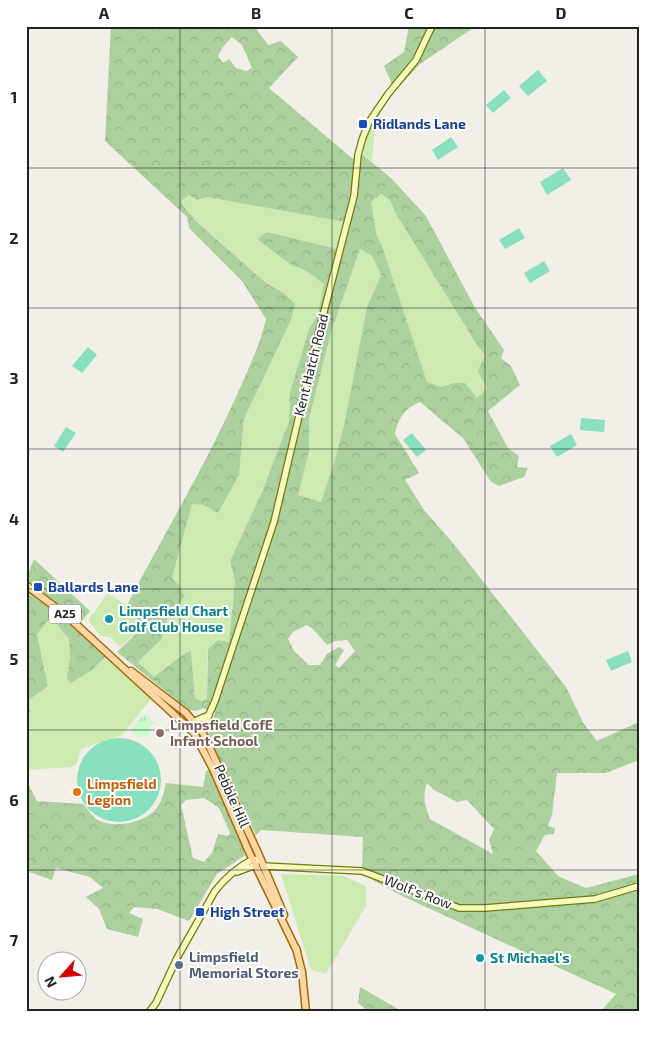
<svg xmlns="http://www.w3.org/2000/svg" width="665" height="1038" viewBox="0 0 665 1038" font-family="'Exo 2',sans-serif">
<defs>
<pattern id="forest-crowns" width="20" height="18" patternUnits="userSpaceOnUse" patternTransform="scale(1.25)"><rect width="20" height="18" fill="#add19e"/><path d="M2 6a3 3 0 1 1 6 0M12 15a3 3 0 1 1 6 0" fill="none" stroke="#95b388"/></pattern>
<pattern id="park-tufts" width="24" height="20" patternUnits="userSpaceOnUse" patternTransform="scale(1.25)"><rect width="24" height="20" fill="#c8facc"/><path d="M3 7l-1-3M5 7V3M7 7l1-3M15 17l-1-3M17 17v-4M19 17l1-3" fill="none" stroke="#acd6af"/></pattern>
</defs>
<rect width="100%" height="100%" fill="#f2efe9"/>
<g fill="#cdebb0">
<path d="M 379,110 L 381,112 L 375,124 L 372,161 L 363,155 L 365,141 Z"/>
<path d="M 381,194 L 390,200 L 396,214 L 477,345 L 486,355 L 488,388 L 477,398 L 454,383 L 441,387 L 427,383 L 382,246 L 377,236 L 371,202 Z"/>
<path d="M 189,195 L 197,200 L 207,197 L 345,222 L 338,249 L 267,232 L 258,239 L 290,264 L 308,272 L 324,284 L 318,314 L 309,329 L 290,392 L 289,421 L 262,492 L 230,561 L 235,582 L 229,643 L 208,649 L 207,656 L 207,699 L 202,701 L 195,698 L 191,651 L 154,677 L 139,663 L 140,660 L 161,640 L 167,619 L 185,596 L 179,585 L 172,578 L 192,503 L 204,505 L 239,475 L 244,419 L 291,320 L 284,293 L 266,283 L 190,215 L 183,206 L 182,200 Z"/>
<path d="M 360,249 L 372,256 L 381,275 L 367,307 L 344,425 L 334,463 L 321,502 L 297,495 L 309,451 L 309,419 L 332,329 Z"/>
<path d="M 107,593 L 127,605 L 143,627 L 120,647 L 110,637 L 100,636 L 89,621 L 90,616 L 94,613 Z"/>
<path d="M 51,617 L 69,639 L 71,682 L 92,670 L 107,655 L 145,691 L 151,699 L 122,735 L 81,749 L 77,763 L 72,767 L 26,770 L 26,715 L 31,711 L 26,702 L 48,685 L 37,633 Z"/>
<path d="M 281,874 L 343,876 L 366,886 L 366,906 L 326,974 L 311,970 Z"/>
</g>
<g fill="url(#forest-crowns)" fill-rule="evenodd">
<path d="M 111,26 L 254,26 L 268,45 L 281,41 L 298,57 L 269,88 L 353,159 L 363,155 L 391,178 L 426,216 L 474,306 L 504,350 L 501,358 L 511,366 L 520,385 L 488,411 L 508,448 L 519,456 L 517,467 L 528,468 L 524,477 L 499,486 L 491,482 L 463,438 L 420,402 C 405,408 398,418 395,434 L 419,473 L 405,480 L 424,510 L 453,543 L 566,687 L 584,724 L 597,741 L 639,722 L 639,760 L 606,773 L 557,773 L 552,815 L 548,826 L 555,828 L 554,834 L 545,835 L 536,851 L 558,876 L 586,888 L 639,874 L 639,1012 L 600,1012 L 616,994 L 402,896 L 373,880 L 362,871 L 363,837 L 261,830 L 256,835 L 208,736 L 215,713 L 203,708 L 196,711 L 189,710 L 117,652 L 143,627 L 127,605 C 163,536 204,468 236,397 C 247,371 260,346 266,319 L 242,281 L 189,228 L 187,217 L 105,141 ZM 232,37 L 242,45 L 252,68 L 246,71 L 236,68 L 229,59 L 223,63 L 218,56 L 223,47 ZM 381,194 L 390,200 L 396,214 L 477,345 L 485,355 L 478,371 L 487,388 L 477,398 L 465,383 L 454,383 L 441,387 L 427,382 L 382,246 L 377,236 L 371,202 ZM 189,195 L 197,200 L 207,197 L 345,222 L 338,249 L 267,232 L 257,239 L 290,264 L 308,272 L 324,284 L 318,314 L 309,329 L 290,392 L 289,421 L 262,492 L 230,561 L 235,582 L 229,642 L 218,640 L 208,649 L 207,699 L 202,701 L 195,698 L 191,651 L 184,654 L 154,677 L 139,663 L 140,660 L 161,640 L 167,619 L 185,596 L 179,585 L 172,578 L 192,504 L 204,505 L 218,513 L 239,475 L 244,419 L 291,320 L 295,304 L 284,293 L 266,283 L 196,221 L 183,206 L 182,200 ZM 360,249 L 372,256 L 381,275 L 367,307 L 344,425 L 334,463 L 321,502 L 298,495 L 309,451 L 309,419 L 332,329 ZM 307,625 L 313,629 L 327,645 L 335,641 L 347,640 L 355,651 L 339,668 L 335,665 L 344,650 L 339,647 L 327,654 L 320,665 L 309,665 L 294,651 L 288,639 L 293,632 ZM 427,783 L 434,790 L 457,802 L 467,800 L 494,829 L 489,840 L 493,854 L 430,819 C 425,805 422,797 427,783 Z"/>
<path d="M 409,26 L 476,26 L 420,64 L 395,91 L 384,66 L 404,52 Z"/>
<path d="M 34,559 L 90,611 L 76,628 L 107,655 L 92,670 L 71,683 L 67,679 L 70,657 L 69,639 L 51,617 L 37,634 L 48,686 L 26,702 L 31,712 L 26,715 L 26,580 Z"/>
<path d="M 209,770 L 245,851 L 244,856 L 217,874 L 189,921 L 157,909 L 134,907 L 129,913 L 143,919 L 138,937 L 107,929 L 99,909 L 86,897 L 103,888 L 90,877 L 56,868 L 52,880 L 26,871 L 26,780 L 37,801 L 83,804 C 88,809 94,819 100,821 C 116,828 140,823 153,812 C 161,805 164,793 166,783 L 203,787 L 206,771 ZM 204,798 L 219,808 L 230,833 L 228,836 L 218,834 L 212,853 L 204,862 L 193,858 L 181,805 L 186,800 Z"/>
<path d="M 360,987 L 403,1012 L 369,1012 L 358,1003 Z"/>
</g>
<path fill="url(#park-tufts)" d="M 145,714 L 154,723 L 150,727 L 150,733 L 146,737 L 143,734 L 139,738 L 130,729 Z"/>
<g fill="#88e0be">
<path d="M 538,70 L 547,81 L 528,96 L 519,86 Z"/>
<path d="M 504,90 L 511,98 L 493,113 L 486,105 Z"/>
<path d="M 451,137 L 458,147 L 438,160 L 432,150 Z"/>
<path d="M 563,168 L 571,180 L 547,195 L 540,182 Z"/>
<path d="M 519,228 L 525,238 L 505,249 L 499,240 Z"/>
<path d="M 544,261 L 550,271 L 530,283 L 524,273 Z"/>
<path d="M 88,347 L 97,355 L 82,373 L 72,366 Z"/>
<path d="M 581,418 L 605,420 L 604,432 L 580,430 Z"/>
<path d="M 66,427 L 76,433 L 63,452 L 54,446 Z"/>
<path d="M 412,433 L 426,450 L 417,457 L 403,440 Z"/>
<path d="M 571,434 L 577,445 L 557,457 L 550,446 Z"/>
<path d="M 628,651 L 632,662 L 611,671 L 606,660 Z"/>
<circle cx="119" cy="780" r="42"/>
</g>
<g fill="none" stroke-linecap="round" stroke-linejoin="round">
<g stroke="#707d05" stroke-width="8">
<g id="secondary">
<path d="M 188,727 L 195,721 L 209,715"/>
<path d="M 197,730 L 206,721 L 215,701 L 274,522 L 320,327 L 354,196 L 358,155 L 362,140 L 369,122 L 388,94 L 416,60 L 432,26"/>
<path d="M 263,866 L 362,871 L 459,908 L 485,908 L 595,899 L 639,886"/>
<path d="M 237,872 L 256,865"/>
<path d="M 149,1012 L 156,1003 L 177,958 L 215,891 C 226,877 238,867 253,859 L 261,861"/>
</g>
</g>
<g stroke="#a06b00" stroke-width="9">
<g id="primary">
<path d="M 26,585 L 67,616 L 194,733 L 213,769 L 249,852 L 297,951"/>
<path d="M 131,671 L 186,713 L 203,733 L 258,853 L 284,915"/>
<path d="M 296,948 L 302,972 L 306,1012"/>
</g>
</g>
<use href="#secondary" stroke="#f7fabf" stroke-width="5.5"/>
<use href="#primary" stroke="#fcd6a4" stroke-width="6"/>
</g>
<path fill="none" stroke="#222" stroke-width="1" stroke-opacity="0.55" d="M 180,26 L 180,1012M 332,26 L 332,1012M 485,26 L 485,1012M 26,168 L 639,168M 26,308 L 639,308M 26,449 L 639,449M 26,589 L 639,589M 26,730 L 639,730M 26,870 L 639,870"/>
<g fill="#1a4fb4" stroke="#fff" stroke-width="2">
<rect x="358" y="119" width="10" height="10" rx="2.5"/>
<rect x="33" y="582" width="10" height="10" rx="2.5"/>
<rect x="195" y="907" width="10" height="10" rx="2.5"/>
</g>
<g fill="#0f9aa8" stroke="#fff" stroke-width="2">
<circle cx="109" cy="619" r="5"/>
<circle cx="480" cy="958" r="5"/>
</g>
<circle fill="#8d6e63" stroke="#fff" stroke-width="2" cx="160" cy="733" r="5"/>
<circle fill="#e8710a" stroke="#fff" stroke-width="2" cx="77" cy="792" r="5"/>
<circle fill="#5c6f8a" stroke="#fff" stroke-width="2" cx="179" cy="965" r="5"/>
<g text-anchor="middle" stroke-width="4" stroke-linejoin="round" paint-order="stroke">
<rect fill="#fff" stroke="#646464" stroke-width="1" x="49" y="604.5" width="32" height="19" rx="4"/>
<g font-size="12" font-weight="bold" fill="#222">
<text x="65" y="618">A25</text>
</g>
<g font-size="14" font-weight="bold" fill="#164399" stroke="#fff" text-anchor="start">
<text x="373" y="129">Ridlands Lane</text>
<text x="48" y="592">Ballards Lane</text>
<text x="210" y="917">High Street</text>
</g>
<g font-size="14" fill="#222" stroke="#fff">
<text transform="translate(311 365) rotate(-76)" y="5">Kent Hatch Road</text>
<text transform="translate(232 796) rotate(66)" y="5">Pebble Hill</text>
<text transform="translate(418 892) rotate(21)" y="5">Wolf's Row</text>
</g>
<g font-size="14" font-weight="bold" fill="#0d838f" stroke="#fff" text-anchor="start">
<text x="119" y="616">Limpsfield Chart<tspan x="119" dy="16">Golf Club House</tspan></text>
<text x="490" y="963">St Michael's</text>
</g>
<g font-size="14" font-weight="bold" fill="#785e54" stroke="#fff" text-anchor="start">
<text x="170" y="730">Limpsfield CofE<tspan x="170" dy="16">Infant School</tspan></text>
</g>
<g font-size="14" font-weight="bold" fill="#c56008" stroke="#fff" text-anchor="start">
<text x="87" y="789">Limpsfield<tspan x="87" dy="16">Legion</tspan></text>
</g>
<g font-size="14" font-weight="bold" fill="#4e5e75" stroke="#fff" text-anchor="start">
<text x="189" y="962">Limpsfield<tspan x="189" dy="16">Memorial Stores</tspan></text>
</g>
</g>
<rect width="665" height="1038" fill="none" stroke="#ffffff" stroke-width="55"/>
<g transform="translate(62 976) rotate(243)"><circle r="24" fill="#ffffff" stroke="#a7a7a7"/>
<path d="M0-4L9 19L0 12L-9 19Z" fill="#d40000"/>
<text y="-8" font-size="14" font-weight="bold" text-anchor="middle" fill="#222222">N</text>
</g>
<rect x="28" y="28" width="610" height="982" fill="none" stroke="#222" stroke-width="2"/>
<g font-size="16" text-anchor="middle" font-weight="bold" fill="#222">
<text x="104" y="19">A</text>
<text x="256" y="19">B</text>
<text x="409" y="19">C</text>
<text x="561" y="19">D</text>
<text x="14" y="103">1</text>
<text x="14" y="244">2</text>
<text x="14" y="384">3</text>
<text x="14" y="525">4</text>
<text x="14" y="665">5</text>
<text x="14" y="806">6</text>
<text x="14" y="946">7</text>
</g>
</svg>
